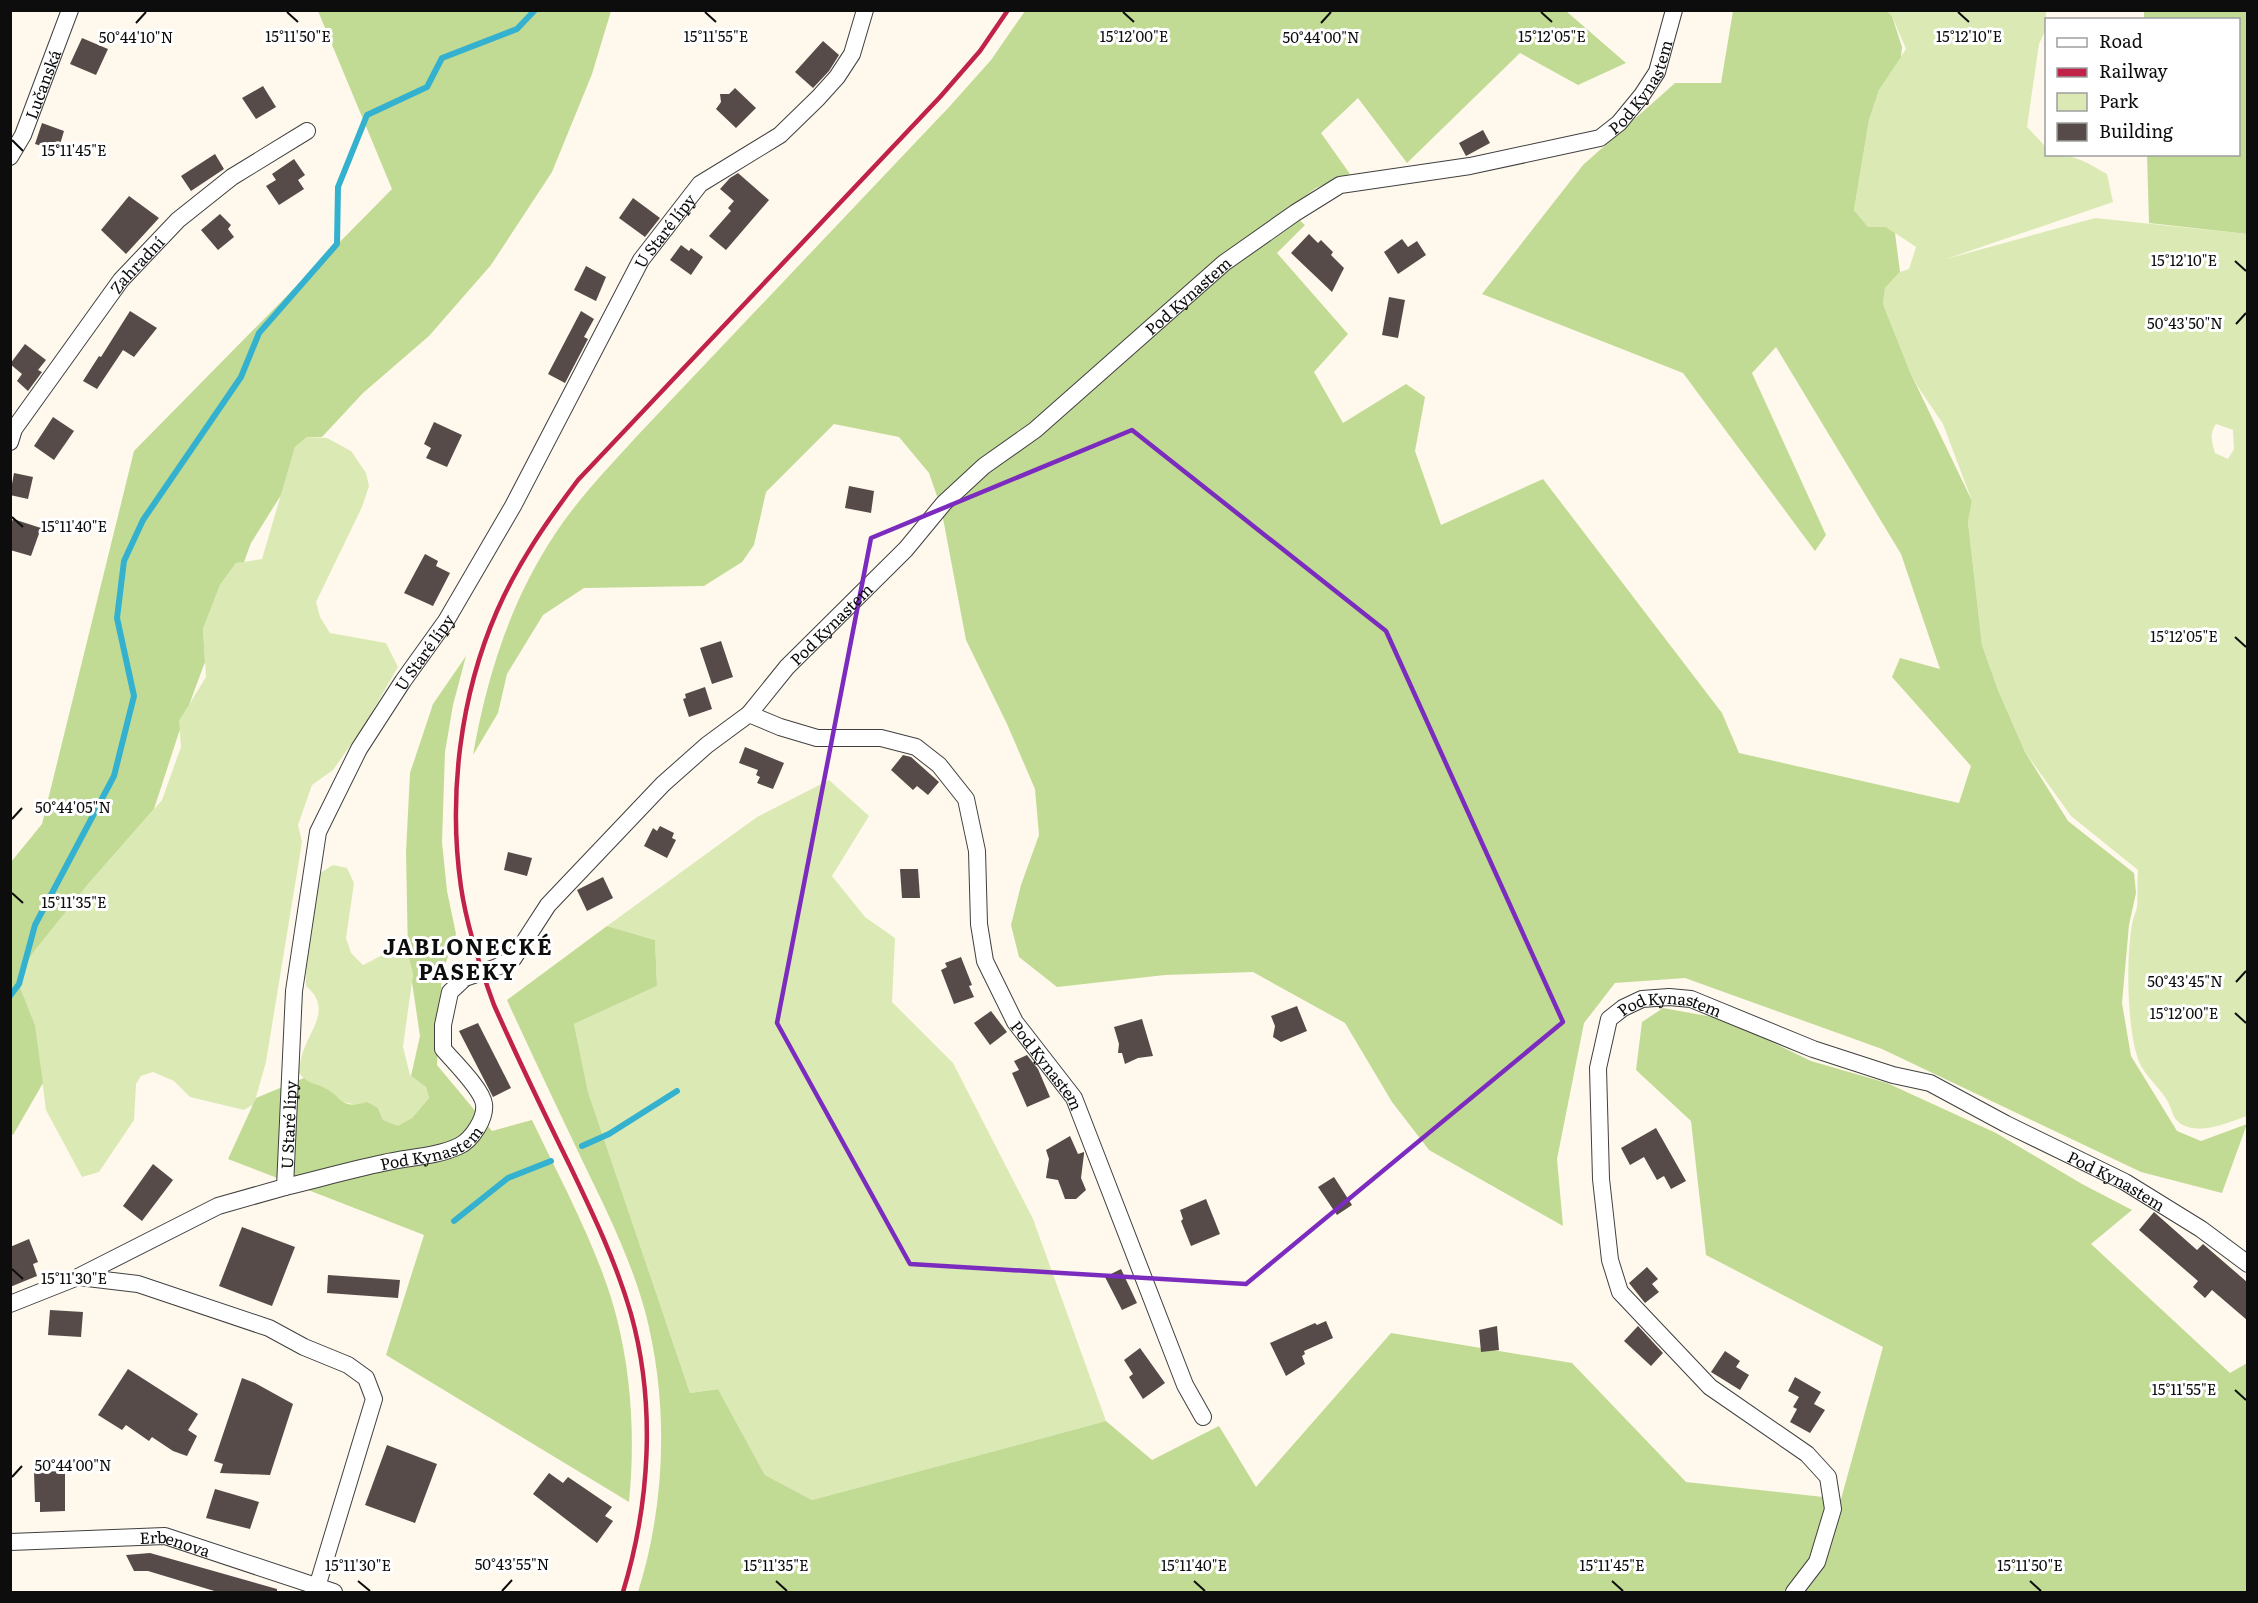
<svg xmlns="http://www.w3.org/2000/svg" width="2258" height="1603" font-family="Literata,serif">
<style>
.green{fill:#dbeab5;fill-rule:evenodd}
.forest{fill:#c2db94}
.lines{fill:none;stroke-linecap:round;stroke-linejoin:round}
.stream{stroke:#35b1d0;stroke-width:6}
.building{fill:#564b49}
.street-casing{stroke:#404040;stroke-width:18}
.street{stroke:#fff;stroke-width:16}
.rail{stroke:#c02248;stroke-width:4.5}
.street-bridge-casing{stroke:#404040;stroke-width:18;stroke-linecap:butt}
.street-bridge{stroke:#fff;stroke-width:16}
.marked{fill:none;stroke:#7b2cbf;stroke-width:4.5;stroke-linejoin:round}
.ticks{fill:none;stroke:#0d0d0d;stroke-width:2}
.labels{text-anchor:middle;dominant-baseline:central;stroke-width:6;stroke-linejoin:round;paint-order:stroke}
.street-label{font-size:16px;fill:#0d0d0d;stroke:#fff}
.district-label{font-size:22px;font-weight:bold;letter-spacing:1.5px;fill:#0d0d0d;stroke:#fff}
.ticks-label{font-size:15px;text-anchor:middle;fill:#0d0d0d;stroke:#fff;stroke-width:6;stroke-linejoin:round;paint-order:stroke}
</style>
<rect width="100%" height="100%" fill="#fff8ec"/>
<g class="green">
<path d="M1887,11H2046V29L2039,44L2027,127L2046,147V154C2076,155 2082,160 2107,174L2113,202L1946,259L2095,218L2247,234V1116C2229,1122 2205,1134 2185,1126C2173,1121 2173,1112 2168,1102C2159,1086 2142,1074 2137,1056C2127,1023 2126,958 2132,924C2133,918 2136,912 2137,907C2138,894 2137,882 2138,870L2071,816L2025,752L1998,690L1982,645L1968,522L1972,501L1943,424L1918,387L1910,372L1883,304L1885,288L1900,272L1909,269L1916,247L1886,227H1868L1854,210L1869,120L1879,90L1906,49L1892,16ZM2216,424L2233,430L2234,449L2228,459L2215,453C2212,442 2209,434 2216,424Z"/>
<path d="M307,437L327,438L351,451L366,473L369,486L362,507L316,602L320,617L330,633L386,643L398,667L364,726L333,770L312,785L298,825L302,842L266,1062L254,1104L244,1110L190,1097L174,1081L153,1072L141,1076L136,1084L134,1120L99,1172L82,1177L46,1110L35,1025L18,982L32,954L89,883L162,800L181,747L179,721L206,677L203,629L220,585L236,563L262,559L295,447Z"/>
<path d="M829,780L869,816L832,876L865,917L895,938L892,1002L953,1063L1033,1219L1106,1421L812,1500L765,1475L718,1389L690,1393L588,1092L574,1024L657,986L655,940L607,926L757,817Z"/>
<path d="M333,865L347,868L354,883L346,938L351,953L363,965C376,959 385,952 399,949L408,955L413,974L403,1047L410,1075L426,1087L429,1098L412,1118L399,1127L383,1120L378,1108L341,1102L327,1089L307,1082L298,1072C300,1065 301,1056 304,1049C313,1026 331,1007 306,986L305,953L317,875Z"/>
</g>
<g class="forest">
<path d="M318,11H611L592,74L552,172L491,265L429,336L363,393L322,437H307L295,447L281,495L251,543L244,562L236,563L220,585L203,629L205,662L189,705L179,721L180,729L154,809L89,883L32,954L18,982L35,1025L43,1083L13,1135L10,1132L11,862L42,824L134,451L392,189Z"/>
<path d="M1025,11H1566L1626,63L1578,85L1520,53L1407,163L1358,98L1321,133L1350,174L1316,188L1268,224L1034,423L938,499L929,473L899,437L834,424L766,492L754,545L742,562L704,586L584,588L543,615L507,674L498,713L473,755C487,676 510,602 555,534C578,499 608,468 637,436L950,106L991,60Z"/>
<path d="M1733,11H1887L1892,16L1902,47L1901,57L1879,90L1869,120L1854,210L1868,227H1886L1895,233L1900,272L1885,288L1883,304L1910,372L1972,501L1968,522L1982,645L1998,690L2025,752L2068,821L2134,873L2136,893L2129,925L2122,1003L2131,1056L2177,1131L2201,1141L2247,1124L2222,1193L2141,1172L1882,1049L1685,978L1615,983L1584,1023L1557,1159L1563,1226L1429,1150L1392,1102L1345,1023L1253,972L1165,975L1057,987L1019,957L1011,925L1021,885L1039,835L1035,789L1007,724L966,640L942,513L986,471L1231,266L1297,218L1305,225L1277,253L1348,334L1314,372L1343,423L1406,384L1425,397L1415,451L1441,525L1543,479L1722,713L1739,753L1959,803L1971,766L1892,677L1900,658L1940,669L1901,554L1776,347L1752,373L1826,535L1815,551L1683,373L1482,294L1583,165L1675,83H1721Z"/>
<path d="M2144,11H2247V234L2149,223L2147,155L2238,154V20L2144,19Z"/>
<path d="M466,656L453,705L445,752L442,842L447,891L456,934L442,973L437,1065L492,1131L532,1120C561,1181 601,1254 617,1319C632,1379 635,1441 629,1502L386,1355L424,1235L228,1159L256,1098L304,1078C310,1084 318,1084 325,1088C343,1097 339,1110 367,1102L378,1108L383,1120L398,1126L412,1118L429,1098L426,1087L411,1076L420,1036L412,982L413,974L408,955L406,852L410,773L433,704Z"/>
<path d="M607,926L655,940L657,986L574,1024L588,1092L690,1393L718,1389L765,1475L812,1500L1106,1421L1152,1460L1219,1426L1256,1487L1391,1333L1572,1363L1686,1482L1841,1499L1883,1347L1706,1255L1691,1121L1636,1070L1642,1022L1663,1008L1724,1019L1811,1061L1887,1083L1996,1133L2082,1184L2132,1210L2091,1244L2230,1373L2247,1363V1592H638C666,1503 669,1402 645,1311C631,1260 607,1211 584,1164C558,1109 532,1055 507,1000Z"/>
</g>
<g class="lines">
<g class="stream">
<path d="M10,996L19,984L35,925L114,776L134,696L117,618L124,561L143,520L241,377L259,333L337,244L338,187L367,115L427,87L442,58L517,29L535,10"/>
<path d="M582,1146L609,1134L677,1091"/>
<path d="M454,1221L508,1178L551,1161"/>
</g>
</g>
<g class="building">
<path d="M82,38L108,49L96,75L70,64Z"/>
<path d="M823,41L839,55L829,71L813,88L795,72Z"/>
<path d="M263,86L276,107L256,119L242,98Z"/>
<path d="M735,88L756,108L736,128L716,109L721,102L720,94H729Z"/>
<path d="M42,123L64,131L58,151L35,144Z"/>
<path d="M1483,130L1490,143L1466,156L1459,143Z"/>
<path d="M215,154L224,169L191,191L181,176Z"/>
<path d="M294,159L305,175L298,180L304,189L279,205L266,186L276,180L272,174Z"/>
<path d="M738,173L769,200L726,250L709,236L731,211L728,208L734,201L720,189L730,178Z"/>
<path d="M129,196L159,218L126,254L101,230Z"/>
<path d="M633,198L660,218L645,237L619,218Z"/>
<path d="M220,214L231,225L228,229L234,237L218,250L201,230Z"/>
<path d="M1309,234L1318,243L1321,240L1333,252L1331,255L1344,268L1332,292L1291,253Z"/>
<path d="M1402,239L1408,247L1417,241L1426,255L1398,274L1384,252Z"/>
<path d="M681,245L689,251L691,248L703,257L691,275L670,260Z"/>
<path d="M586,266L606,277L596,301L574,290Z"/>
<path d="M1389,297L1405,300L1398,338L1382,335Z"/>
<path d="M130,311L157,328L134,357L123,350L97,389L83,381L99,356L101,357Z"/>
<path d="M581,311L594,319L584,337L588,339L565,383L548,374Z"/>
<path d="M25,344L46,360L38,370L42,372L28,391L17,381L22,374L10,364Z"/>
<path d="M53,417L74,431L54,460L34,446Z"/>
<path d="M434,422L462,435L447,467L426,458L431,448L424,444Z"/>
<path d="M14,473L33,477L28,499L10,495Z"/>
<path d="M849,486L874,491L871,513L845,508Z"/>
<path d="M13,519L41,528L31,556L10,550V527Z"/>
<path d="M425,554L438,561L436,566L450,573L433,606L404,593Z"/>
<path d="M721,641L733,677L712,684L700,648Z"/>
<path d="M705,687L712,709L689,717L683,699L686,698L685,694Z"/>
<path d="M745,747L784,763L773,789L757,783L760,777L756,775L758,770L739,763Z"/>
<path d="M903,755L911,757L939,782L928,795L917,786L913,790L891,770Z"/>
<path d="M660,826L674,833L672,838L676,840L667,858L644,846L653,828L657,831Z"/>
<path d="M508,852L532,858L527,876L504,870Z"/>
<path d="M900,869H918L920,898H902Z"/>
<path d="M603,877L613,898L587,911L577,890Z"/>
<path d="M961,957L972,985L969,986L974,997L954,1004L941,970L947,967L945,963Z"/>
<path d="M1297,1006L1307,1031L1281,1042L1273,1037L1275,1026L1271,1016Z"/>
<path d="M991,1011L1007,1032L990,1045L974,1023Z"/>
<path d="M1142,1019L1153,1056L1138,1058L1125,1064L1122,1053H1118L1119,1044L1114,1027Z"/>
<path d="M478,1023L511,1088L493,1097L459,1031Z"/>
<path d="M1027,1055L1038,1069L1050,1097L1027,1107L1012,1073L1019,1070L1014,1061Z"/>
<path d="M1656,1128L1686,1181L1671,1189L1664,1176L1657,1180L1644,1157L1630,1165L1621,1148Z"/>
<path d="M1070,1136L1078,1154L1084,1152V1154L1081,1178L1086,1190L1076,1199H1065L1058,1180L1046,1178L1049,1159L1046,1150Z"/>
<path d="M153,1164L173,1180L142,1221L123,1206Z"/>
<path d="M1334,1177L1352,1205L1337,1215L1318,1187Z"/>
<path d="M1206,1199L1220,1234L1191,1246L1181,1221L1183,1219L1180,1210Z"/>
<path d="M2154,1212L2197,1250L2203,1244L2247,1282V1320L2212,1290L2205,1298L2193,1287L2198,1281L2139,1230Z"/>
<path d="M242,1227L295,1247L272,1306L219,1286Z"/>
<path d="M29,1239L38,1262L33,1264L37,1276L10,1287V1247Z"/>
<path d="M1647,1267L1658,1279L1652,1284L1659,1292L1645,1303L1629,1283Z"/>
<path d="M1121,1269L1137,1303L1122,1310L1105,1277Z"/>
<path d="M328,1275L400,1280L398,1298L327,1293Z"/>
<path d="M50,1310L83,1312L81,1337L48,1335Z"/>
<path d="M1326,1321L1333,1338L1304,1351L1305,1354L1302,1356L1305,1364L1286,1376L1270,1343L1315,1323L1317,1325Z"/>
<path d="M1497,1326L1499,1350L1481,1352L1479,1330Z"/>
<path d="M1638,1326L1663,1353L1651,1366L1624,1341Z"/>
<path d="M1140,1348L1165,1383L1143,1399L1129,1377L1133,1374L1124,1360Z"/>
<path d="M1725,1351L1740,1361L1736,1367L1749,1375L1740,1390L1711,1372Z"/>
<path d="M128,1369L198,1414L188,1430L197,1436L187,1456L173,1451L152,1437L149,1441L126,1425L122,1430L98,1415Z"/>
<path d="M1795,1377L1821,1392L1814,1404L1825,1410L1810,1433L1790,1422L1797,1409L1793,1407L1799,1397L1788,1391Z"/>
<path d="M242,1378L255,1383L293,1404L270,1475L220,1473L223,1464L214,1461Z"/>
<path d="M387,1445L437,1464L415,1523L365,1505Z"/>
<path d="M65,1471V1511L40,1512V1502H35L34,1472Z"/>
<path d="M549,1473L563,1483L568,1477L612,1507L605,1516L613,1521L597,1543L533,1494Z"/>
<path d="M215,1489L259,1502L250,1529L206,1518Z"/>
<path d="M150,1553L277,1589V1593H221L148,1571H134L126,1555Z"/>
</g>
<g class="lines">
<defs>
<g id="street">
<path id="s1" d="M10,157L23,135L70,10"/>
<path id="s2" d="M10,442L14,429L121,280L178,220L232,177L307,131"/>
<path id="s3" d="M749,714L787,667L906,549L944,503L984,466L1035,430L1224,263L1295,213L1340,185L1470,166L1600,138L1619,123L1642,95L1657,72L1674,10"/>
<path id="s4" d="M497,967L513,959L548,905L663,784L707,745L749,714L780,727L817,738H881L916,747L939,765L966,799L977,851L979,924L985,961L1015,1022L1074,1098L1185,1385L1203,1417"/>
<path id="s5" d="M285,1187C318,1179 350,1170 383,1163C408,1157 436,1157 459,1146C472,1140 486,1118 484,1104C482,1089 453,1061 443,1049V1025L450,992L465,978"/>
<path d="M79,1277L138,1284L269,1328L304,1347L348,1365L366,1378L374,1399L317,1587"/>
<path id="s6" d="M10,1304L78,1277L218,1206L285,1187L294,991L318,832L359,749L403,681L446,621L513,506L641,260L700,184L780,135L818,98L837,77L852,54L865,10"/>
<path id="s7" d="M10,1542L165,1536L334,1592"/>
<path id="s8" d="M1794,1592L1817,1562L1833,1509L1828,1477L1807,1454L1710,1387L1620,1292L1610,1260L1601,1179L1598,1068L1609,1019L1623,1008L1642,999L1669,997L1691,999L1813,1049L1893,1075L1930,1083L2006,1124L2125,1182L2201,1229L2248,1264"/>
</g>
</defs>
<use href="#street" class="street-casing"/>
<use href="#street" class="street"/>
<path class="rail" d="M623,1592C650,1503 656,1404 631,1314C616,1262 593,1214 570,1166C544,1113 518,1059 494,1005C480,967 467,928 461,887C448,796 460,696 497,611C518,563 547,521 578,480L940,97L980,51L1008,10"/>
<defs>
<path id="street-bridge" d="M465,978L497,967"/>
</defs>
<use href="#street-bridge" class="street-bridge-casing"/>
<use href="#street-bridge" class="street-bridge"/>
</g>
<path class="marked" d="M1132,430L1386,631L1563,1022L1246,1284L910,1264L777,1023L871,538Z"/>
<path class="ticks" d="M287,12L298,22M705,12L716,22M1123,12L1134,22M1541,12L1552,22M1958,12L1969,22M136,23L146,12M1321,23L1331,12M12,140L23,151M2235,261L2246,271M2236,324L2246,313M12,517L23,527M2235,637L2246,647M12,819L22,808M12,893L23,903M2236,982L2246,971M2235,1013L2246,1023M12,1269L23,1279M2235,1390L2246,1400M12,1477L22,1466M358,1581L370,1591M776,1581L787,1591M1194,1581L1205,1591M1612,1581L1623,1591M2030,1581L2041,1591M502,1591L512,1580"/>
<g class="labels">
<g class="street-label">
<text stroke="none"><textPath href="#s3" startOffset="1128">Pod Kynastem</textPath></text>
<text stroke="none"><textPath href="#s1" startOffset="80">Lučanská</textPath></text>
<text stroke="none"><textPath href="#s6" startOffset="1352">U Staré lípy</textPath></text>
<text stroke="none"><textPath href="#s2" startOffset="219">Zahradní</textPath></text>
<text stroke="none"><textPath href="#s3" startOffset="608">Pod Kynastem</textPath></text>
<text stroke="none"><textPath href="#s3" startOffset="122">Pod Kynastem</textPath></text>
<text stroke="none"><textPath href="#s6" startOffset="866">U Staré lípy</textPath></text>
<text stroke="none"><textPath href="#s8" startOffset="748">Pod Kynastem</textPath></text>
<text stroke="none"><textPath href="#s4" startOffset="891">Pod Kynastem</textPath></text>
<text stroke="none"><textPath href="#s6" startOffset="362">U Staré lípy</textPath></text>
<text stroke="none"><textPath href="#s5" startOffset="152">Pod Kynastem</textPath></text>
<text stroke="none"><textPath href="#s8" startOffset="1234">Pod Kynastem</textPath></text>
<text stroke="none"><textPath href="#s7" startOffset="166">Erbenova</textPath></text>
</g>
<g class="district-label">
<text x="468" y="945">JABLONECKÉ<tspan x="468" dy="25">PASEKY</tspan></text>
</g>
</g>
<g class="ticks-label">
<text x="298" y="42">15°11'50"E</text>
<text x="716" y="42">15°11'55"E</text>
<text x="1134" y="42">15°12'00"E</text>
<text x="1552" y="42">15°12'05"E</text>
<text x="1969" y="42">15°12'10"E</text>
<text x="136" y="43">50°44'10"N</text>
<text x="1321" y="43">50°44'00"N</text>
<text x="74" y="156">15°11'45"E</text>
<text x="2184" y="266">15°12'10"E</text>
<text x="2185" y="329">50°43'50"N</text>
<text x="74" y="532">15°11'40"E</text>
<text x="2184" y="642">15°12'05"E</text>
<text x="73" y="813">50°44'05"N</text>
<text x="74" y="908">15°11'35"E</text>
<text x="2185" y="987">50°43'45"N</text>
<text x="2184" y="1019">15°12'00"E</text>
<text x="74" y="1284">15°11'30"E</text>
<text x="2184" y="1395">15°11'55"E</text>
<text x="73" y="1471">50°44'00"N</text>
<text x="512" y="1570">50°43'55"N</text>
<text x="358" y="1571">15°11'30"E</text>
<text x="776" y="1571">15°11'35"E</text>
<text x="1194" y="1571">15°11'40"E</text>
<text x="1612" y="1571">15°11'45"E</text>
<text x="2030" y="1571">15°11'50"E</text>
</g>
<rect width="2258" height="1603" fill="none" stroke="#0d0d0d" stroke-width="24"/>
<rect x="2045" y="18" width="195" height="138" fill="#ffffff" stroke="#9e9e9e" stroke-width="1.5"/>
<rect x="2057" y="38" width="30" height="9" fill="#ffffff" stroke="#9e9e9e" stroke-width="1.5"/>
<text x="2099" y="48" font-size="18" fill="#0d0d0d">Road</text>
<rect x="2057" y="68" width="30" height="9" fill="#c02248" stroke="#9e9e9e" stroke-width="1.5"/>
<text x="2099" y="78" font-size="18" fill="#0d0d0d">Railway</text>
<rect x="2057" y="93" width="30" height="18" fill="#dbeab5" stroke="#9e9e9e" stroke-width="1.5"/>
<text x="2099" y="108" font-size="18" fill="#0d0d0d">Park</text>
<rect x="2057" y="123" width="30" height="18" fill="#564b49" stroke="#9e9e9e" stroke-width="1.5"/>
<text x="2099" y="138" font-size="18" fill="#0d0d0d">Building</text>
</svg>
